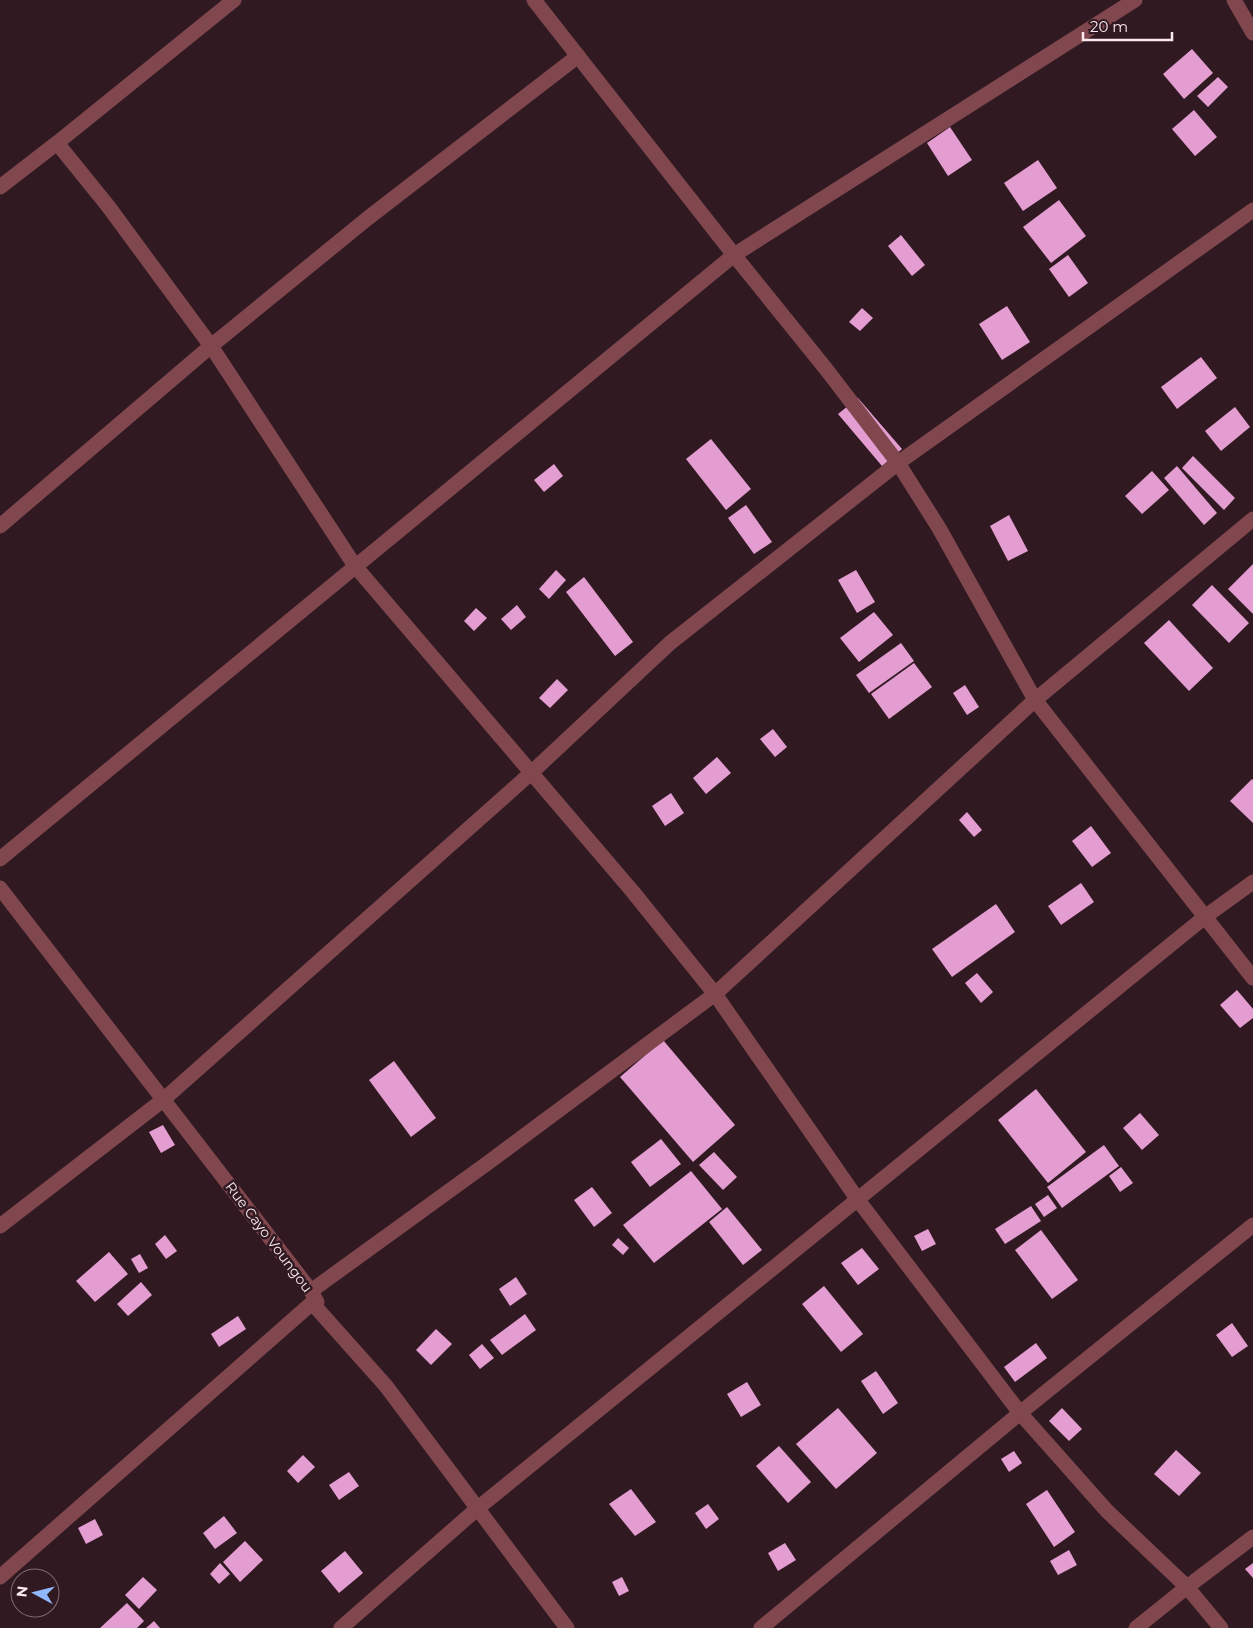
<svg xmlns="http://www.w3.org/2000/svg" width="1253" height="1628" font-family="Montserrat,sans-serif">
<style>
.building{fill:#e49dd1}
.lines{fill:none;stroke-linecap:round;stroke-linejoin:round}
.street{stroke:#80484e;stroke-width:15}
.labels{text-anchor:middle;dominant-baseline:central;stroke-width:5;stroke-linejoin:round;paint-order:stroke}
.street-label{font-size:14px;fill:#fae9ef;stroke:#311922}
</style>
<rect width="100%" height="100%" fill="#311922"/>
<g class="building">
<path d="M1192,49L1213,73L1184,99L1163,74Z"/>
<path d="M1218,77L1228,87L1208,107L1197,96Z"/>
<path d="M1194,110L1217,137L1195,156L1172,129Z"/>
<path d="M950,127L972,160L948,176L927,143Z"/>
<path d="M1038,160L1057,188L1023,211L1004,183Z"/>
<path d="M1059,200L1086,236L1051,263L1023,227Z"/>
<path d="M901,235L925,265L912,276L888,246Z"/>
<path d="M1068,255L1088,283L1069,297L1049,269Z"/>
<path d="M1007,306L1030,342L1002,360L979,324Z"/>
<path d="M862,308L873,318L860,331L849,322Z"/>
<path d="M1201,357L1217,378L1177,409L1161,387Z"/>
<path d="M858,398L902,449L882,466L838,414Z"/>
<path d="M1235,407L1250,427L1221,451L1205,431Z"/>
<path d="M711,439L751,489L726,510L686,459Z"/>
<path d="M1193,456L1235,498L1224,510L1182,468Z"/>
<path d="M554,464L563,476L544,492L534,480Z"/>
<path d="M1177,466L1217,513L1204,525L1164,478Z"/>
<path d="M1152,471L1169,490L1142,514L1125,496Z"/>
<path d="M746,505L772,542L754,554L728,518Z"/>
<path d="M1009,515L1028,551L1008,561L990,526Z"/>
<path d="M1253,564V614L1228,589Z"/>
<path d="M556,570L566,580L549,599L539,589Z"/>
<path d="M856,570L875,602L857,613L838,580Z"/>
<path d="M584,577L633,642L615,656L566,592Z"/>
<path d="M1212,585L1249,623L1229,643L1192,605Z"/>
<path d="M517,605L526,617L511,630L501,619Z"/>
<path d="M476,608L487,618L474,631L464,621Z"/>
<path d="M874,612L893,635L859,662L840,638Z"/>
<path d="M1169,620L1213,668L1189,691L1144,643Z"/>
<path d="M901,643L914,661L869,693L856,675Z"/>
<path d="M914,663L932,687L889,719L871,694Z"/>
<path d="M557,679L568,690L550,708L539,698Z"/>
<path d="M965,685L979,707L967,715L953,693Z"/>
<path d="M773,729L787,747L775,757L760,739Z"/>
<path d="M717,757L731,773L706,794L693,778Z"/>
<path d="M1252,779L1253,780V823L1230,801Z"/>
<path d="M671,793L684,813L665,826L652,806Z"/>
<path d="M967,812L982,830L974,837L959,820Z"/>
<path d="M1091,826L1111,853L1092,867L1072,841Z"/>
<path d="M1081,883L1094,902L1061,925L1048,906Z"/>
<path d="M996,904L1015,932L952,977L932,949Z"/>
<path d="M977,973L993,992L981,1003L965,983Z"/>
<path d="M1237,990L1253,1009V1018L1240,1028L1220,1005Z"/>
<path d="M663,1040L735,1125L693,1162L620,1077Z"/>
<path d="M394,1061L436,1118L411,1137L369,1080Z"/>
<path d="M1036,1089L1086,1152L1048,1183L998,1120Z"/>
<path d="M1140,1113L1159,1135L1142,1150L1123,1128Z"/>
<path d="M163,1125L175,1145L161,1153L149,1132Z"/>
<path d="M661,1139L681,1164L650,1187L631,1162Z"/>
<path d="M1104,1145L1119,1166L1062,1208L1047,1187Z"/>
<path d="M714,1152L737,1177L723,1190L699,1165Z"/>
<path d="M1121,1167L1133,1183L1120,1192L1109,1176Z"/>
<path d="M691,1171L722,1209L654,1263L623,1225Z"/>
<path d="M592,1187L612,1213L594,1227L574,1200Z"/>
<path d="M1048,1195L1057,1208L1044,1217L1035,1204Z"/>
<path d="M1031,1206L1041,1221L1005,1244L995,1229Z"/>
<path d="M727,1207L762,1250L743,1265L709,1222Z"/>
<path d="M928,1229L936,1244L922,1251L914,1236Z"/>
<path d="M1041,1230L1078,1280L1052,1299L1015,1250Z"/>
<path d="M165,1235L177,1251L166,1259L155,1244Z"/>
<path d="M618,1238L629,1248L623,1255L612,1245Z"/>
<path d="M862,1248L879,1269L858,1285L841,1263Z"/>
<path d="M109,1252L128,1274L95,1302L76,1281Z"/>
<path d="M140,1254L148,1268L139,1273L131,1259Z"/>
<path d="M516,1277L527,1294L510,1306L499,1289Z"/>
<path d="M141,1282L152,1295L128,1316L117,1304Z"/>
<path d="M824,1286L863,1334L841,1352L802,1304Z"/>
<path d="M525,1314L536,1330L502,1355L490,1340Z"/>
<path d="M238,1316L246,1329L219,1347L211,1334Z"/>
<path d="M1232,1323L1248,1346L1232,1357L1216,1335Z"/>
<path d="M436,1329L452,1344L431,1365L416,1350Z"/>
<path d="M1036,1343L1047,1358L1015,1382L1004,1367Z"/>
<path d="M482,1344L494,1358L480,1369L469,1355Z"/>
<path d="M876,1371L898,1403L883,1414L861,1381Z"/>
<path d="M747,1382L761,1405L741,1417L727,1394Z"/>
<path d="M838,1408L877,1453L836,1489L796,1444Z"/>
<path d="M1062,1408L1082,1429L1069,1441L1049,1421Z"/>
<path d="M779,1446L811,1482L788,1503L756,1466Z"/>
<path d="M1176,1450L1201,1473L1179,1496L1154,1474Z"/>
<path d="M1014,1451L1022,1463L1009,1472L1001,1459Z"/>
<path d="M303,1455L315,1467L298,1483L287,1471Z"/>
<path d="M349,1472L359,1486L339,1500L329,1485Z"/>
<path d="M631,1489L656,1522L635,1536L609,1504Z"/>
<path d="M1047,1490L1075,1532L1054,1547L1026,1504Z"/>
<path d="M708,1504L719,1519L706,1529L695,1513Z"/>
<path d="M224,1516L237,1533L215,1549L203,1533Z"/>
<path d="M95,1519L103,1535L86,1544L78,1528Z"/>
<path d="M245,1541L263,1560L240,1582L223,1562Z"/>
<path d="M785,1543L796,1560L778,1571L768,1553Z"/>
<path d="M1069,1550L1077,1565L1058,1575L1050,1561Z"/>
<path d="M345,1551L363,1573L339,1593L321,1571Z"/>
<path d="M220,1563L230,1574L219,1584L210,1574Z"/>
<path d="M1253,1563V1578L1245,1569Z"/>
<path d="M143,1577L157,1590L139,1609L125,1595Z"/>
<path d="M622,1577L629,1591L619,1596L612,1582Z"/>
<path d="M127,1603L144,1621L137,1628H100Z"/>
<path d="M154,1621L160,1628H146Z"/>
</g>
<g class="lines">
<g class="street">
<path d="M534,0L734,255L826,369L898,463L939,528L1035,700L1253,978"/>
<path d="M1234,0L1253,33"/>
<path d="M57,143L108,206L211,346L355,566L633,892L715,994L858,1200L1020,1413L1107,1511L1187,1587L1221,1628"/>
<path d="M0,187L57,143L234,0"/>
<path d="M0,526L211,346L368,218L578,56"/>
<path d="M0,859L734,255L1135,0"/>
<path d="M0,888L311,1291L317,1302L312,1303L386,1386L567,1628"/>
<path d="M0,1226L163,1100L531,773L670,643L898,463L1253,210"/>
<path d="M311,1291L489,1162L715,994L1035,700L1253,519"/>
<path d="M0,1577L312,1303"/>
<path d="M341,1628L478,1508L1206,916L1253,882"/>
<path d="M761,1628L1020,1413L1253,1225"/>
<path d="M1136,1628L1187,1587L1253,1537"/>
</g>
</g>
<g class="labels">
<g class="street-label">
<text transform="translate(269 1237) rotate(53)">Rue Cayo Voungou</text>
</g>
</g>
<g transform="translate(35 1593) rotate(277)"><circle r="24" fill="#311922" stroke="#816c74"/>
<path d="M0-4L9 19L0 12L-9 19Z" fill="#91b8fd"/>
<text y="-8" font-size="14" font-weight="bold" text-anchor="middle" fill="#fae9ef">N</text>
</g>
<path d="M1083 32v8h89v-8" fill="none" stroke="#fae9ef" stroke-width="2.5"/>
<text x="1090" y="32" font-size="15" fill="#fae9ef" stroke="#311922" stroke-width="4" paint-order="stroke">20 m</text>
</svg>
